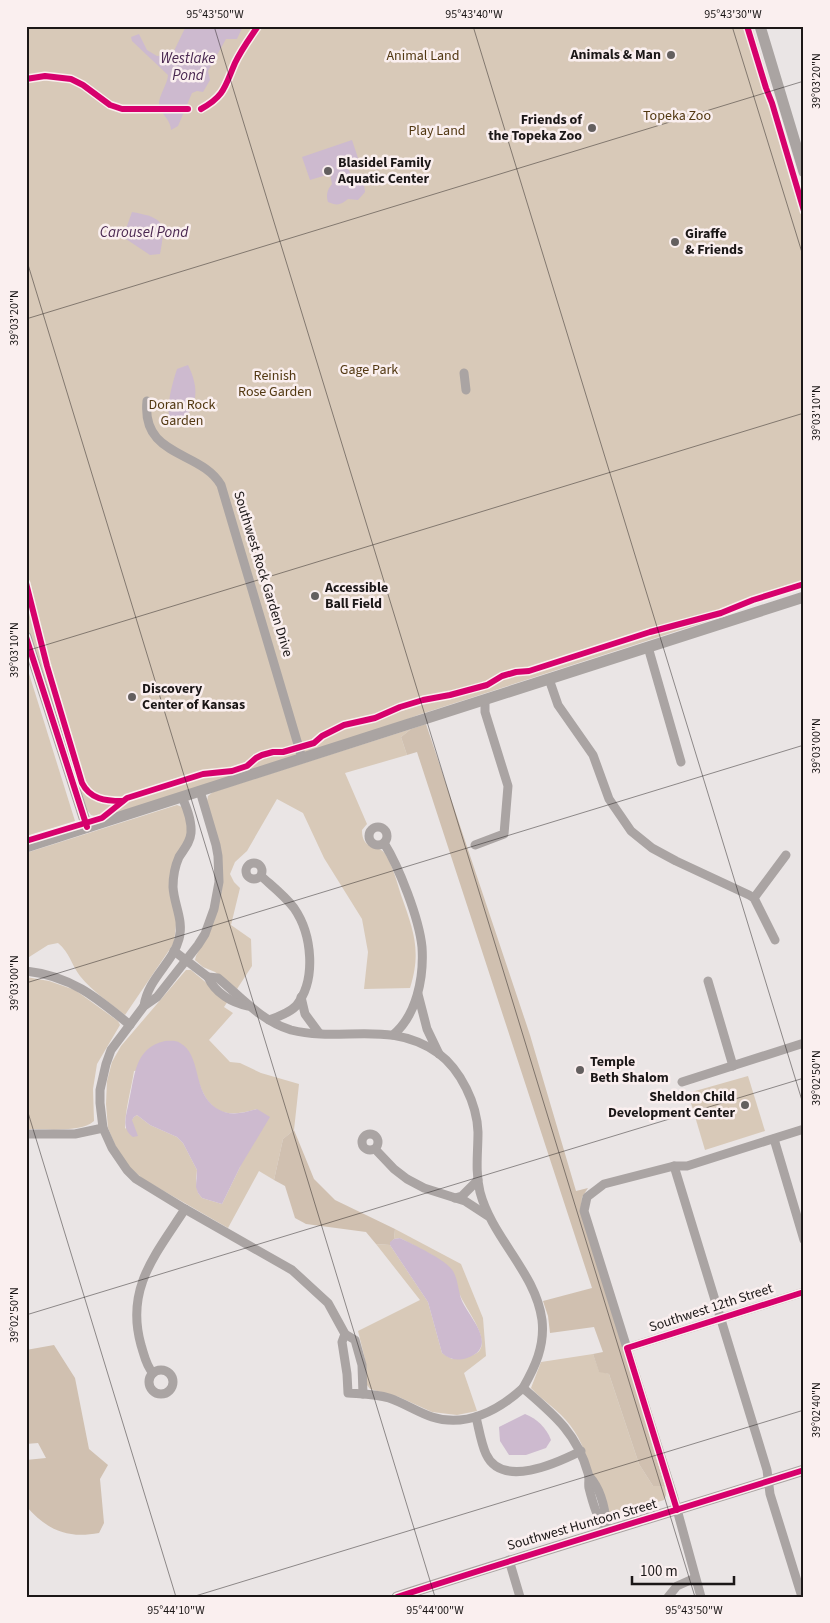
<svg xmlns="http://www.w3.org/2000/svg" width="830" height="1623" font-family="'Source Sans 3',sans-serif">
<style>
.green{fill:#d8c9b8;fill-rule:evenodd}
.forest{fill:#d0c0b0}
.water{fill:#cdbacf}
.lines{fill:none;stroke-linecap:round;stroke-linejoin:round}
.street{stroke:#aaa4a3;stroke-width:9}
.secondary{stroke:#aaa4a2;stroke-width:11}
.cycleway-casing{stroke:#faefef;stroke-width:9}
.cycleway{stroke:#d6006c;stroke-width:6}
.ticks{fill:none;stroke:#1b1717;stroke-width:1;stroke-opacity:0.45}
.poi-dot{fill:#635f5f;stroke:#faefef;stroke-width:2}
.labels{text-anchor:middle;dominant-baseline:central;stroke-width:5;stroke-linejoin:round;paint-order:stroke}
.poi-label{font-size:14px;font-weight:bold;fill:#1b1717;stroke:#faefef;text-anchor:start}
.park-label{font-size:14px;fill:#523812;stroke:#faefef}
.street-label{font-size:14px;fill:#1b1717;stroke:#faefef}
.water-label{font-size:15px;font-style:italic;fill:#4a2851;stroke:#faefef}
.neatline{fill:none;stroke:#1b1717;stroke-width:2}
.ticks-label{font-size:12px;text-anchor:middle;fill:#1b1717}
</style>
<rect width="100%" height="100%" fill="#eae5e5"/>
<g class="green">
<path d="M26,26H752L804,199V588L740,608L708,621L418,715L393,725L102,818L91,815L84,806L26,625Z"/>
<path d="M26,664L75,821L26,836Z"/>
<path d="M411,729L401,737L407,755L345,773L367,824L362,830C362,852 378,842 386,855C393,867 397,882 401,895C413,929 422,951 410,988L364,989L368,952L362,919L324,858L303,813L277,799L247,851L235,862L230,874L234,882L240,888L231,925L251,939L252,966L237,989L215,972L203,967L195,960L196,956L214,922L222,888L207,801L208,796L213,792Z"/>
<path d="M177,805L182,807L189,825L186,838L173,862L177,915L174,943L125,1015C110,1003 92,991 80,976C71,964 70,953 58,943L48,945L26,959V853Z"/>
<path d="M186,970H191L228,1001L224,1007L233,1013L209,1040L230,1062L240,1063L261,1073L299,1084L294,1130L283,1139L274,1180L259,1171L228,1228L143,1179L128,1166L116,1147L108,1128L106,1104L107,1081L112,1062L121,1046ZM194,1065C203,1102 214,1123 257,1109L240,1167L222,1204L202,1198L198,1193L196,1179L197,1170L183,1143L177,1137L150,1125L137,1115L134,1117L125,1129C125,1110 131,1090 134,1071Z"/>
<path d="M26,977L49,981L75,990L118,1021L120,1025L97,1064L93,1089L94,1121C81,1133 43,1129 26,1129Z"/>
<path d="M748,1076L765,1131L705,1150L688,1093Z"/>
<path d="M395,1229L461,1264L483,1318L486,1356L464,1373L477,1411L457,1415L432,1412L399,1397L370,1389L367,1385L365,1359L358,1331L420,1300L376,1244L390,1245L428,1302L442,1353L452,1359C459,1358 469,1357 475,1354C495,1344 465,1308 460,1295L432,1255L400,1238L394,1239Z"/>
<path d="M593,1354L599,1371L609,1374L639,1464L653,1486H665L666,1495L664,1500L614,1515L609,1514C604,1501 597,1488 592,1475C586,1456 583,1442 570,1425C559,1410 543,1401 531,1388L541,1362Z"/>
</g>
<g class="forest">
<path d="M426,724L530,1035L576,1191L588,1188L582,1197L581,1210L665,1486H653L639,1464L609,1374L599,1372L593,1354L603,1352L594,1327L550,1333L548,1316L543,1301L592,1288L417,752L407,755L401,737L411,729Z"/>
<path d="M294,1130L314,1179L335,1200L395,1229L394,1239L391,1242L390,1245L376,1244L366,1232L306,1224L295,1218L285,1186L274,1180L283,1139Z"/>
<path d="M54,1345L75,1378L89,1449L108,1465L100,1479L104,1523L99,1533C67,1539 47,1530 26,1506V1460L46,1458L38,1443L26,1444V1350Z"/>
</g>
<g class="water">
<path d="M186,26H243L237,39H226L208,71L210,80L203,92L197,91L192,93L178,126L171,130C171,120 161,114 159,105C158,97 168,83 168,75L132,41L131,37L139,34L147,50L157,56L167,55L174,51Z"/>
<path d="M352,140L360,164L348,168L352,177L364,184L365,192L358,200L348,199C341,205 337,206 328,202C326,195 327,190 332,184L330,174L310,180L302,157Z"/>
<path d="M132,212C164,218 166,222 160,254L150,255L123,237Z"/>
<path d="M188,365C199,387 200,410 176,423C174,421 171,419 170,417C165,408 174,378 177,369Z"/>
<path d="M165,1041C170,1041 176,1040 180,1043C202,1055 192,1092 216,1108C230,1117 242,1113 257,1109L270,1117L240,1167L222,1204L202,1198L198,1193L196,1187L197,1170L183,1143L177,1137L150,1125L137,1115L134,1117L132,1120L138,1136L133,1137C120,1128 127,1114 129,1101C135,1076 134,1048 165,1041Z"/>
<path d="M400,1238C412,1244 447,1260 453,1271C458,1279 458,1291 462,1301C469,1317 500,1347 467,1358C458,1361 450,1360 442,1353L428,1302L390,1245V1242L394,1239Z"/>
<path d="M525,1414C537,1419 546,1427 551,1440L546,1448L526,1455H509L500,1441L499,1427Z"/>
</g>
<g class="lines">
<g class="street">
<path d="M464,373L466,390"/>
<path d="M147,401C141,458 201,450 221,485L302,758"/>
<path d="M648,647L681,762"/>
<path d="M549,679L558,705L593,755L609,799L631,831L652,848L676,861L749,895L754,898L775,940"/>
<path d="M200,791L216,845L218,856L219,882L214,909L205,934L198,945L157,997L144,1006L111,1050L106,1064L100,1090V1103L103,1128L112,1148L127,1170L136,1179L185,1209L292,1270L328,1303L345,1334L355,1340L362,1365L363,1394"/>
<circle cx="378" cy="836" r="9"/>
<path d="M384,843C399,867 419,918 422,947C424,977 417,1015 393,1035"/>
<path d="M475,845L504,834L508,786L485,712V700"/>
<circle cx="254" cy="871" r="8"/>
<path d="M261,876C272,886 285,896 294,908C312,934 317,980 296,1006C289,1013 278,1017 269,1020"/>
<path d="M754,898L786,855"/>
<path d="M174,951L208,977L218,978C241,997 261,1021 291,1030C342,1043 389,1019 438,1053C461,1070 477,1104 478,1132C478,1153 475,1171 480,1192C492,1238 536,1273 542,1320C545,1346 535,1367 523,1388C553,1414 577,1433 588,1473C590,1478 588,1483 589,1488C593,1504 597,1518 607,1531"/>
<path d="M26,971C71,976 96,997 130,1025"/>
<path d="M208,977C215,993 232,1003 248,1006"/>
<path d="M708,981L733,1066"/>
<path d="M418,994L427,1029L439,1054"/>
<path d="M301,997L305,1014L319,1033"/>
<path d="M144,1006C148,978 173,963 179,939C184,920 174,905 173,887C173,877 175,866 179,857C184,849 190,843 191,833C192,821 187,808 182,797"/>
<path d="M682,1082L804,1043"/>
<circle cx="370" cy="1142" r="8"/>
<path d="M26,1134H75L103,1128"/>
<path d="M774,1139L804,1240"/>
<path d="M375,1149L394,1169L407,1179L424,1188L465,1201L488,1216"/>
<path d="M674,1166L767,1470L770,1494L802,1597"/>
<path d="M455,1198L462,1196L478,1180"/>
<path d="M345,1334L342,1342L347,1374L348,1393C362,1394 376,1394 389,1398C404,1403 417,1412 432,1417C466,1428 499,1410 523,1388"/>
<path d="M627,1348L804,1292"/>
<circle cx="161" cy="1382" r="12"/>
<path d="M153,1373C146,1366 144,1354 141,1345C125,1288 156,1254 185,1209"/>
<path d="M476,1417C479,1429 481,1443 486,1454C502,1489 557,1463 581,1451"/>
<path d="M589,1476C602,1490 606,1513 607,1531"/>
<path d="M509,1560L520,1597"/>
<path d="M668,1597L677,1586L695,1578"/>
<path d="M701,1597L673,1495L584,1211L587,1197L604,1184L674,1166H687L804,1129"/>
</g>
<g class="secondary">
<path d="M760,26L804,172"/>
<path d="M26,637L87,827"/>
<path d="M26,847L804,597"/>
<path d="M397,1597C532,1553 668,1513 804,1470"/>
</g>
<defs>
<g id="cycleway">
<path d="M747,26L766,88L772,103L804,211"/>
<path d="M26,79L45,76L71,79L83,85L110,105L122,109H188"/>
<path d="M201,109C225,96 225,86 235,63C241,50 250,38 258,26"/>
<path d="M26,583L47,666L82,783C90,799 105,801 122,801"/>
<path d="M26,637L87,827"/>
<path d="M26,841L102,818L127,798L203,774L232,771L247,766L256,758L262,755L273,752H283L314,743L322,736L344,725L375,718L400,707L423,700L450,695L487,685L502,676L516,672L529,671L650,632L721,613L753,600L804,584"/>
<path d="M677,1510L627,1348L804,1292"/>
<path d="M397,1597C532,1553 668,1513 804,1470"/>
</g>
</defs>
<use href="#cycleway" class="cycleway-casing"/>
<use href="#cycleway" class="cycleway"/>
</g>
<path class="ticks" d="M214,26L695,1597M473,26L804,1107M732,26L804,259M26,258L435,1597M26,319L804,81M26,651L804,413M26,983L804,745M26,1106L176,1597M26,1315L804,1078M192,1597L804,1410"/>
<g class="poi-dot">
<circle cx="671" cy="55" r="5"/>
<circle cx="592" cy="128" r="5"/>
<circle cx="328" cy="171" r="5"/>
<circle cx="675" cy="242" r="5"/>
<circle cx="315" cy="596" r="5"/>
<circle cx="132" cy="697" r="5"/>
<circle cx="580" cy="1070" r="5"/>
<circle cx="745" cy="1105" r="5"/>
</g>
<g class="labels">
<g class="poi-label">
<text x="661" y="55" text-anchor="end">Animals &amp; Man</text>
<text x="582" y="120" text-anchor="end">Friends of<tspan x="582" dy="16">the Topeka Zoo</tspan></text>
<text x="338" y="163">Blasidel Family<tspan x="338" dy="16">Aquatic Center</tspan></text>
<text x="685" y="234">Giraffe<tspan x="685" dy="16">&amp; Friends</tspan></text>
<text x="325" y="588">Accessible<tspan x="325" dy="16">Ball Field</tspan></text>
<text x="142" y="689">Discovery<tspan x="142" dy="16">Center of Kansas</tspan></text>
<text x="590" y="1062">Temple<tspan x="590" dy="16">Beth Shalom</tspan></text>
<text x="735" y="1097" text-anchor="end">Sheldon Child<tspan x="735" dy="16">Development Center</tspan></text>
</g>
<g class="park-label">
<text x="423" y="56">Animal Land</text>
<text x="677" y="116">Topeka Zoo</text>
<text x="437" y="131">Play Land</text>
<text x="369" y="370">Gage Park</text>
<text x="275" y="376">Reinish<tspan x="275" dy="16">Rose Garden</tspan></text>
<text x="182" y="405">Doran Rock<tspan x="182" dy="16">Garden</tspan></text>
</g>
<g class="street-label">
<text transform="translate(263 574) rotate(73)">Southwest Rock Garden Drive</text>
<text transform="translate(711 1308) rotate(-18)">Southwest 12th Street</text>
<text transform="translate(582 1525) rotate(-16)">Southwest Huntoon Street</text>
</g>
<g class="water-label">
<text x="188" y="58">Westlake<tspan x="188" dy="17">Pond</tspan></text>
<text x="144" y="232">Carousel Pond</text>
</g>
</g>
<rect width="830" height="1623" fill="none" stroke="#faefef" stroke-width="55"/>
<path d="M632 1576v8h102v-8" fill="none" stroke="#1b1717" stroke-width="2.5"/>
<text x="640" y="1576" font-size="15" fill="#1b1717" stroke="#faefef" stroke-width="4" paint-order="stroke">100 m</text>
<rect x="28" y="28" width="774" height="1568" class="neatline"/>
<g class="ticks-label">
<text x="215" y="18">95°43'50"W</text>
<text x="474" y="18">95°43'40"W</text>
<text x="733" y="18">95°43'30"W</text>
<text transform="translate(816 81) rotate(-90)" y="4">39°03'20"N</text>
<text transform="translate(14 318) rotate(-90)" y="4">39°03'20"N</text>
<text transform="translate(816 413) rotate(-90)" y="4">39°03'10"N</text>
<text transform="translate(14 650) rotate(-90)" y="4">39°03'10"N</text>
<text transform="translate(816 746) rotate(-90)" y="4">39°03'00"N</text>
<text transform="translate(14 983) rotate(-90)" y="4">39°03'00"N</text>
<text transform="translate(816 1078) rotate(-90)" y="4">39°02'50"N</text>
<text transform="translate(14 1315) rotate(-90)" y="4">39°02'50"N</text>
<text transform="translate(816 1410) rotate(-90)" y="4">39°02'40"N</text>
<text x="176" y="1614">95°44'10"W</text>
<text x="435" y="1614">95°44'00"W</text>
<text x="694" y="1614">95°43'50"W</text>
</g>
</svg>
